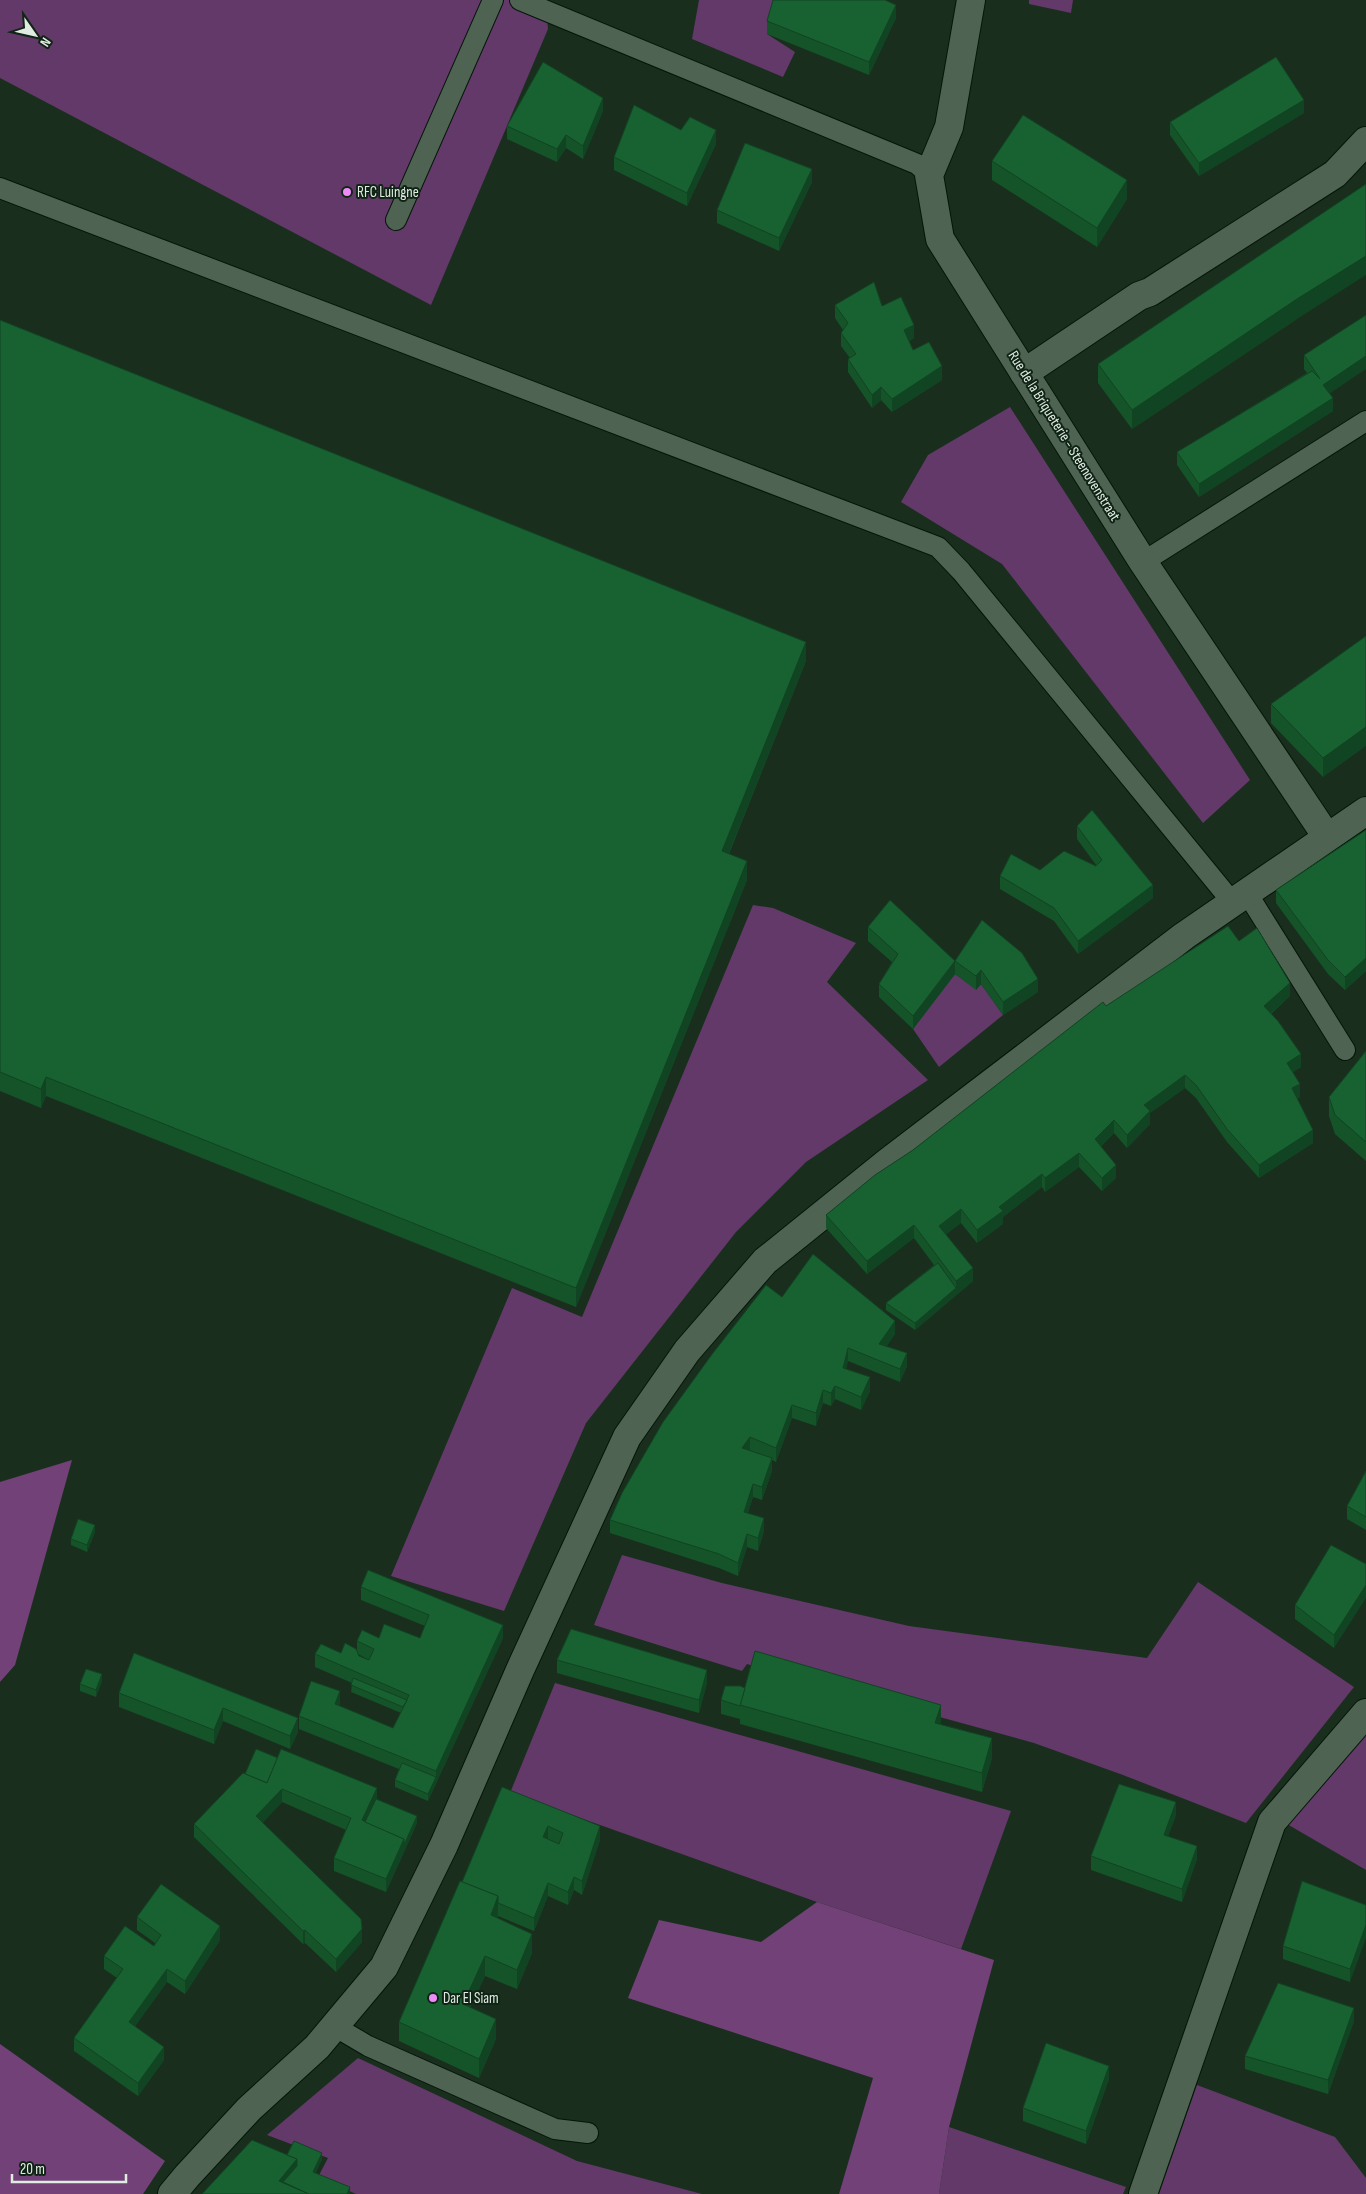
<svg xmlns="http://www.w3.org/2000/svg" width="1366" height="2194" font-family="'Sofia Sans Condensed',sans-serif">
<style>
.green{fill:#633969}
.forest{fill:#724178}
.lines{fill:none;stroke-linecap:round;stroke-linejoin:round}
.service-casing{stroke:#041608;stroke-width:22}
.minor-casing{stroke:#041608;stroke-width:30}
.tertiary-casing{stroke:#041608;stroke-width:30}
.service{stroke:#4e6352;stroke-width:20}
.minor{stroke:#4e6352;stroke-width:28}
.tertiary{stroke:#4e6352;stroke-width:28}
.wall{fill:#155329;fill-rule:evenodd}
.shaded-wall{fill:#142}
.building{fill:#186130;stroke:#142;fill-rule:evenodd}
.poi-dot{fill:#ed8cf9;stroke:#102415;stroke-width:2}
.labels{text-anchor:middle;dominant-baseline:central;stroke-width:4;stroke-linejoin:round;paint-order:stroke}
.poi-label{font-size:15px;fill:#e0ece2;stroke:#102415;text-anchor:start}
.street-label{font-size:15px;fill:#e0ece2;stroke:#102415}
</style>
<rect width="100%" height="100%" fill="#1a2e1e"/>
<g class="green">
<path d="M0,0H545L548,29L431,305L0,78Z"/>
<path d="M699,0H777L767,34L795,52L783,77L692,39Z"/>
<path d="M1029,0H1073L1071,13L1029,4Z"/>
<path d="M1010,407L1250,780L1203,823L1002,564L901,502L928,455Z"/>
<path d="M753,905L773,908L856,943L827,982L928,1080L806,1162L736,1232L586,1423L504,1611L391,1576L512,1288L582,1317Z"/>
<path d="M955,974L976,989L981,984L1003,1015L939,1067L913,1029Z"/>
<path d="M622,1555L722,1583L909,1626L1147,1658L1198,1582L1354,1687L1246,1823L1123,1775L1034,1743L747,1664L742,1671L594,1625Z"/>
<path d="M555,1683L1011,1811L961,1949L817,1902L510,1793Z"/>
<path d="M1366,1730V1870L1287,1824Z"/>
<path d="M358,2058L577,2161L702,2194H356L318,2177L328,2158L267,2135Z"/>
<path d="M1197,2085L1335,2137L1366,2178V2194H1159Z"/>
<path d="M949,2127L1126,2187L1123,2194H939Z"/>
</g>
<g class="forest">
<path d="M72,1460L15,1665L0,1682V1482Z"/>
<path d="M817,1902L994,1960L949,2127L939,2194H839L873,2078L628,1998L659,1920L761,1942Z"/>
<path d="M0,2044L165,2161L143,2194H0Z"/>
</g>
<g class="lines">
<defs>
<g id="service">
<path d="M520,0L917,164L929,175"/>
<path d="M0,188L938,547L961,571L1233,903"/>
<path d="M396,220L493,0"/>
<path d="M1143,562L1366,421"/>
<path d="M1247,893L1345,1050"/>
<path d="M334,2026L368,2046L555,2129L588,2133"/>
</g>
<g id="minor">
<path d="M971,0L949,127L929,175L940,239L1143,562L1327,837"/>
<path d="M1024,373L1139,296L1150,292L1335,174L1366,141"/>
<path d="M1143,2194L1272,1822L1366,1713"/>
</g>
<path id="tertiary" d="M172,2194L187,2176L249,2109L317,2047L384,1967L444,1845L520,1670L627,1437L687,1351L765,1261L888,1162L1184,936L1366,811"/>
</defs>
<use href="#service" class="service-casing"/>
<use href="#minor" class="minor-casing"/>
<use href="#tertiary" class="tertiary-casing"/>
<use href="#service" class="service"/>
<use href="#minor" class="minor"/>
<use href="#tertiary" class="tertiary"/>
</g>
<g class="wall">
<path d="M896,18L869,75L767,34V21Z"/>
<path d="M603,111L583,159L566,148L557,162L507,139V126Z"/>
<path d="M1304,113L1199,176L1170,135V122Z"/>
<path d="M681,130L716,144L687,206L614,170V157Z"/>
<path d="M992,161L1127,199L1097,247L992,180Z"/>
<path d="M812,182L779,251L717,223V210Z"/>
<path d="M835,305L882,306L914,338L909,341L913,350L942,380L892,412L881,400L872,408L848,372V359L850,358L841,346V333L843,330L835,318Z"/>
<path d="M1297,319L1132,429L1098,383V364Z"/>
<path d="M0,320L806,661L729,854L747,880L576,1307L46,1096L41,1108L0,1091Z"/>
<path d="M1304,355L1330,393L1333,411L1199,497L1177,465V452L1307,373L1304,369Z"/>
<path d="M1366,636L1323,777L1271,723V704Z"/>
<path d="M1077,826L1153,898L1078,954L1054,921L1000,889V876L1040,870L1096,866V865L1077,839Z"/>
<path d="M1366,830V971L1345,990L1328,974L1276,903V890Z"/>
<path d="M868,927L955,974L913,1029L879,997V984L892,962L868,941Z"/>
<path d="M1239,941L1290,996L1271,1014L1301,1067L1293,1072L1300,1097L1297,1099L1313,1143L1259,1178L1227,1142L1196,1098L1185,1088L1150,1113V1124L1127,1148L1114,1133L1101,1146L1116,1178L1102,1191L1079,1167L1045,1192L1042,1187L1021,1203L1003,1217V1224L977,1243L961,1223L946,1234L973,1281L915,1330L886,1310V1303L934,1265L914,1238L867,1274L826,1228V1215L1106,1006Z"/>
<path d="M955,961L1038,992L1003,1015L981,984L976,990L955,974Z"/>
<path d="M1366,1051V1161L1335,1134L1329,1116V1097Z"/>
<path d="M782,1297L895,1334L886,1347L907,1366L900,1382L848,1361L846,1369L870,1391L861,1410L835,1399L831,1406L823,1403L816,1426L792,1418L776,1462L772,1460V1471L762,1500L753,1497L748,1513L764,1531L758,1551L747,1547L738,1576L719,1568L610,1533V1520Z"/>
<path d="M1366,1471V1530L1347,1519V1506Z"/>
<path d="M95,1532L87,1552L71,1545V1539Z"/>
<path d="M1366,1564L1334,1648L1295,1619V1605Z"/>
<path d="M361,1587L503,1638L428,1801L395,1787V1780L399,1769L299,1729V1716L340,1705V1706L393,1728L401,1713L351,1692L352,1683L315,1667V1654L341,1653L357,1651V1641L379,1638H420L425,1626L361,1600ZM358,1654L369,1660L359,1656Z"/>
<path d="M134,1653L298,1732L290,1749L223,1721L214,1744L119,1707V1693Z"/>
<path d="M557,1660L707,1683L699,1713L557,1673Z"/>
<path d="M102,1681L96,1697L80,1691V1684Z"/>
<path d="M745,1688L940,1724L992,1758L982,1792L740,1724V1719L721,1714V1700Z"/>
<path d="M245,1774L377,1799L417,1823L386,1892L334,1871V1858L346,1830L282,1802L262,1823L362,1942L336,1972L305,1943L303,1944L194,1837V1824Z"/>
<path d="M502,1787L600,1840L582,1895L574,1890L568,1905L548,1896L534,1931L498,1916L497,1918L532,1953L517,1989L485,1976L470,2008L496,2039L479,2078L399,2041V2022L462,1882Z"/>
<path d="M1176,1815L1168,1836L1197,1859L1182,1902L1091,1870V1856Z"/>
<path d="M1366,1905L1350,1982L1283,1959V1946Z"/>
<path d="M137,1917L220,1940L185,1994L167,1982L135,2026L164,2060L138,2096L74,2051V2038L117,1978L104,1969V1956L154,1946L155,1943L137,1930Z"/>
<path d="M1354,2021L1328,2094L1245,2069V2056Z"/>
<path d="M1109,2079L1086,2144L1023,2121V2108Z"/>
</g>
<g class="shaded-wall">
<path d="M896,5V18L869,75V62Z"/>
<path d="M603,98V111L583,159V146Z"/>
<path d="M1304,100V113L1199,176V163Z"/>
<path d="M716,130V144L687,206V193Z"/>
<path d="M566,135V148L557,162V149Z"/>
<path d="M812,169V182L779,251V238Z"/>
<path d="M1127,180V199L1097,247V228Z"/>
<path d="M1366,256V275L1297,319L1132,429V410L1297,299Z"/>
<path d="M914,325V338L904,343V330Z"/>
<path d="M1366,356V369L1323,398V385Z"/>
<path d="M942,366V380L892,412V399Z"/>
<path d="M881,387V400L872,408V395Z"/>
<path d="M1333,398V411L1199,497V484Z"/>
<path d="M806,642V661L722,870V851Z"/>
<path d="M1366,727V746L1323,777V758Z"/>
<path d="M747,861V880L576,1307V1288Z"/>
<path d="M1153,885V898L1078,954V941Z"/>
<path d="M1366,958V971L1345,990V977Z"/>
<path d="M955,961V974L913,1029V1016Z"/>
<path d="M981,970V984L976,990V976Z"/>
<path d="M1038,979V992L1003,1015V1002Z"/>
<path d="M1290,983V996L1264,1019V1006Z"/>
<path d="M1301,1054V1067L1287,1076V1063Z"/>
<path d="M1185,1075V1088L1150,1113V1124L1127,1148V1135L1144,1105Z"/>
<path d="M46,1077V1096L41,1108V1089Z"/>
<path d="M1300,1084V1097L1292,1101V1088Z"/>
<path d="M1114,1120V1133L1095,1152V1139Z"/>
<path d="M1313,1130V1143L1259,1178V1165Z"/>
<path d="M1079,1153V1167L1045,1192V1178Z"/>
<path d="M1116,1165V1178L1102,1191V1178Z"/>
<path d="M1042,1174V1187L1003,1217V1224L977,1243V1230L999,1207Z"/>
<path d="M961,1209V1223L939,1240V1226Z"/>
<path d="M914,1225V1238L867,1274V1261Z"/>
<path d="M973,1268V1281L915,1330V1323L956,1288V1281Z"/>
<path d="M895,1321V1334L879,1358V1344Z"/>
<path d="M848,1348V1361L843,1381V1368Z"/>
<path d="M907,1353V1366L900,1382V1369Z"/>
<path d="M870,1377V1391L861,1410V1397Z"/>
<path d="M835,1386V1399L831,1406V1393Z"/>
<path d="M823,1390V1403L816,1426V1413Z"/>
<path d="M792,1405V1418L776,1462V1448Z"/>
<path d="M750,1437V1450L742,1461V1448Z"/>
<path d="M772,1458V1471L762,1500V1487Z"/>
<path d="M753,1484V1497L744,1525V1512Z"/>
<path d="M764,1518V1531L758,1551V1538Z"/>
<path d="M95,1525V1532L87,1552V1545Z"/>
<path d="M747,1534V1547L738,1576V1563Z"/>
<path d="M1366,1585V1598L1334,1648V1635Z"/>
<path d="M503,1625V1638L428,1801V1794L436,1777V1771Z"/>
<path d="M707,1670V1683L699,1713V1700Z"/>
<path d="M102,1674V1681L96,1697V1690Z"/>
<path d="M340,1691V1705L335,1717V1704Z"/>
<path d="M941,1705V1724L935,1723Z"/>
<path d="M223,1708V1721L214,1744V1730Z"/>
<path d="M298,1718V1732L290,1749V1736Z"/>
<path d="M992,1738V1758L982,1792V1773Z"/>
<path d="M377,1788V1802L365,1828L362,1820Z"/>
<path d="M282,1789V1802L256,1830V1816Z"/>
<path d="M1176,1802V1815L1164,1848V1835Z"/>
<path d="M417,1816V1823L386,1892V1879L404,1839Z"/>
<path d="M548,1826V1839L543,1837Z"/>
<path d="M600,1826V1840L582,1895V1881Z"/>
<path d="M1197,1846V1859L1182,1902V1889Z"/>
<path d="M574,1877V1890L568,1905V1892Z"/>
<path d="M548,1883V1896L534,1931V1918Z"/>
<path d="M498,1896V1915L491,1935V1915Z"/>
<path d="M1366,1925V1938L1350,1982V1969Z"/>
<path d="M220,1926V1940L185,1994V1981Z"/>
<path d="M362,1929V1942L336,1972V1959Z"/>
<path d="M305,1930V1943L303,1944V1931Z"/>
<path d="M532,1934V1953L517,1989V1970Z"/>
<path d="M485,1956V1976L463,2023V2004Z"/>
<path d="M167,1969V1982L129,2035V2022Z"/>
<path d="M1354,2008V2021L1328,2094V2080Z"/>
<path d="M496,2019V2039L479,2078V2059Z"/>
<path d="M164,2047V2060L138,2096V2083Z"/>
<path d="M1109,2066V2079L1086,2144V2131Z"/>
<path d="M322,2153V2160L313,2179V2172Z"/>
<path d="M297,2159V2172L283,2189L279,2181Z"/>
<path d="M350,2187V2194H347Z"/>
</g>
<g class="building">
<path d="M773,0H885L896,5L869,62L767,21Z"/>
<path d="M1276,57L1304,100L1199,163L1170,122Z"/>
<path d="M543,62L603,98L583,146L566,135L557,149L507,126Z"/>
<path d="M634,105L681,130L690,117L716,130L687,193L614,157Z"/>
<path d="M1023,115L1127,180L1097,228L992,161Z"/>
<path d="M745,143L812,169L779,238L717,210Z"/>
<path d="M1366,184V256L1297,299L1132,410L1098,364Z"/>
<path d="M874,282L882,306L901,297L914,325L904,330L913,350L929,342L942,366L892,399L881,387L872,395L848,359L856,354L841,333L848,323L835,305Z"/>
<path d="M1366,315V356L1323,385L1333,398L1199,484L1177,452L1312,371L1320,379L1304,355Z"/>
<path d="M0,320L806,642L722,851L747,861L576,1288L46,1077L41,1089L0,1072Z"/>
<path d="M1366,636V727L1323,758L1271,704Z"/>
<path d="M1092,810L1153,885L1078,941L1054,908L1000,876L1011,854L1040,870L1064,851L1096,866L1102,860L1077,826Z"/>
<path d="M1366,830V958L1345,977L1328,960L1276,890Z"/>
<path d="M890,900L955,961L913,1016L879,984L898,954L868,927Z"/>
<path d="M982,920L1022,953L1038,979L1003,1002L981,970L976,976L955,961Z"/>
<path d="M1228,926L1239,941L1257,928L1290,983L1264,1006L1278,1021L1301,1054L1287,1063L1300,1084L1292,1088L1313,1130L1259,1165L1227,1129L1196,1085L1185,1075L1144,1105L1150,1111L1127,1135L1114,1120L1095,1139L1116,1165L1102,1178L1079,1153L1045,1178L1042,1174L1021,1190L999,1207L1003,1211L977,1230L961,1209L939,1226L973,1268L956,1281L914,1225L867,1261L826,1215L875,1175L913,1150L1103,1002L1106,1006Z"/>
<path d="M1366,1051V1142L1335,1115L1329,1097Z"/>
<path d="M813,1254L895,1321L879,1344L907,1353L900,1369L848,1348L843,1368L870,1377L861,1397L835,1386L831,1393L823,1390L816,1413L792,1405L776,1448L750,1437L742,1448L772,1458L762,1487L753,1484L744,1512L764,1518L758,1538L747,1534L738,1563L719,1554L610,1520L622,1493L663,1422L713,1353L766,1285L782,1297Z"/>
<path d="M938,1263L956,1288L915,1323L886,1303Z"/>
<path d="M1366,1471V1517L1347,1506Z"/>
<path d="M78,1519L95,1525L87,1545L71,1539Z"/>
<path d="M1331,1545L1366,1564V1585L1334,1635L1295,1605Z"/>
<path d="M368,1570L503,1625L436,1771L299,1716L311,1681L340,1691L335,1704L393,1728L406,1702L409,1695L315,1654L321,1644L341,1653L345,1643L356,1649L359,1656L369,1660L374,1649L357,1641L362,1630L379,1638L384,1624L420,1638L429,1615L361,1587Z"/>
<path d="M571,1629L707,1670L699,1700L557,1660Z"/>
<path d="M755,1651L941,1705L935,1723L992,1738L982,1773L740,1705Z"/>
<path d="M134,1653L298,1718L290,1736L223,1708L214,1730L119,1693Z"/>
<path d="M86,1669L102,1674L96,1690L80,1684Z"/>
<path d="M353,1678L407,1700L403,1707L351,1685Z"/>
<path d="M725,1686H740L745,1688L740,1706L721,1700Z"/>
<path d="M256,1749L278,1758L267,1783L245,1774Z"/>
<path d="M281,1749L377,1788L362,1820L404,1839L386,1879L334,1858L351,1818L282,1789L256,1816L361,1919L362,1929L336,1959L305,1930L303,1931L194,1824L243,1773L267,1783Z"/>
<path d="M402,1763L436,1777L428,1794L395,1780Z"/>
<path d="M1119,1784L1176,1802L1164,1835L1197,1846L1182,1889L1091,1856Z"/>
<path d="M502,1787L600,1826L582,1881L574,1877L568,1892L548,1883L534,1918L498,1903V1896L462,1882ZM548,1826L563,1833L559,1844L543,1837Z"/>
<path d="M376,1799L417,1816L404,1845V1839L365,1822Z"/>
<path d="M460,1881L498,1896L491,1915L532,1934L517,1970L485,1956L463,2004L496,2019L479,2059L399,2022Z"/>
<path d="M1302,1881L1366,1905V1925L1350,1969L1283,1946Z"/>
<path d="M161,1884L220,1926L185,1981L167,1969L129,2022L164,2047L138,2083L74,2038L123,1969L104,1956L125,1926L154,1946L161,1935L137,1917Z"/>
<path d="M1278,1983L1354,2008L1328,2080L1245,2056Z"/>
<path d="M1046,2043L1109,2066L1086,2131L1023,2108Z"/>
<path d="M252,2140L297,2159L279,2181L309,2194H202Z"/>
<path d="M294,2141L322,2153L313,2172L350,2187L347,2194H309L283,2182L297,2166V2159L287,2155Z"/>
</g>
<g class="poi-dot">
<circle cx="347" cy="192" r="5"/>
<circle cx="433" cy="1998" r="5"/>
</g>
<g class="labels">
<g class="poi-label">
<text x="357" y="192">RFC Luingne</text>
<text x="443" y="1998">Dar El Siam</text>
</g>
<g class="street-label">
<text transform="translate(1064 436) rotate(58)">Rue de la Briqueterie - Steenovenstraat</text>
</g>
</g>
<g transform="translate(35 35) rotate(124)" stroke="#102415" stroke-width="4" paint-order="stroke">
<path d="M0-4L9 19L0 12L-9 19Z" fill="#e0ece2"/>
<text y="-8" font-size="14" font-weight="bold" text-anchor="middle" fill="#e0ece2">N</text>
</g>
<path d="M12 2174v8h114v-8" fill="none" stroke="#e0ece2" stroke-width="2.5"/>
<text x="20" y="2174" font-size="15" fill="#e0ece2" stroke="#102415" stroke-width="4" paint-order="stroke">20 m</text>
</svg>
